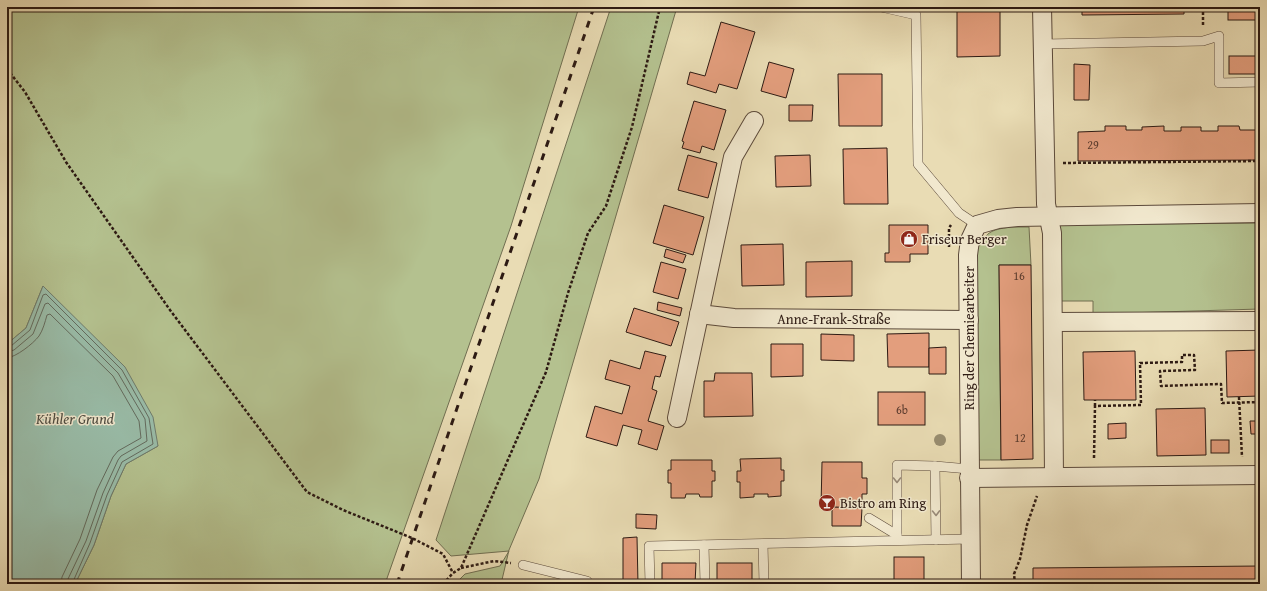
<svg xmlns="http://www.w3.org/2000/svg" width="1267" height="591" font-family="'Gentium Book Plus',serif">
<style>
.green{fill:#b4c18f;stroke:#706e51}
.water{fill:#99bca8;stroke:#6e7b6c}
.lines{fill:none;stroke-linecap:round;stroke-linejoin:round}
.shore{stroke:#636b5e;stroke-width:1}
.building{fill:#e39e7d;stroke:#2d1a13}
.service-casing{stroke:#5c4a3b;stroke-width:10}
.minor-casing{stroke:#5c4a3b;stroke-width:20}
.path{stroke:#2d1a13;stroke-width:2.5;stroke-dasharray:3 2;stroke-linecap:butt}
.service{stroke:#f1e8ce;stroke-width:9}
.minor{stroke:#f1e8ce;stroke-width:18}
.rail{stroke:#2d1a13;stroke-width:3;stroke-dasharray:7 7;stroke-linecap:butt}
.tree{fill:#988d70}
.oneway{stroke:#998b7a}
.labels{text-anchor:middle;dominant-baseline:central;stroke-width:3;stroke-linejoin:round;paint-order:stroke}
.number-label{font-size:12px;fill:#5a3b2e}
.poi-label{font-size:14px;fill:#2d1a13;stroke:#f1e8ce;text-anchor:start}
.street-label{font-size:14px;fill:#2d1a13;stroke:#f1e8ce}
.water-label{font-size:15px;font-style:italic;fill:#4d4b40;stroke:#f1e8ce}
</style>
<rect width="100%" height="100%" fill="#e9dcb4"/>
<filter id="stains"><feTurbulence type="fractalNoise" baseFrequency=".005" numOctaves="4"/><feColorMatrix values="0 0 0 0 .2 0 0 0 0 .09 0 0 0 0 .02 0 0 0 .5 -.17"/></filter>
<radialGradient id="worn" r=".72"><stop offset=".6" stop-color="#630" stop-opacity="0"/><stop offset="1" stop-color="#630" stop-opacity=".3"/></radialGradient>
<g class="green">
<path d="M7,7H579L511,226L385,584H75L94,545L111,496L126,464L158,446L43,286L26,328L7,344Z"/>
<path d="M611,7H677L539,479L509,550L501,584H455L465,574L500,566L509,551L451,556L436,540Z"/>
<path d="M1260,223V309L1093,314V301H1061L1058,225Z"/>
<path d="M1011,227H1029L1031,265H999L1001,460H977L976,251C987,232 989,230 1011,227Z"/>
</g>
<path class="water" d="M43,286L125,367L153,417L158,446L126,464L111,496L94,545L75,584H7V344L26,328Z"/>
<g class="lines">
<g class="shore">
<path d="M7,347L11,346L30,330L43,295L46,294L122,370L149,418L153,444L122,462L107,495L90,543L72,584"/>
<path d="M7,352L14,350L33,334L45,304L48,303L118,373L145,419L147,441L121,456L118,460L103,493L86,541L68,579L67,584"/>
<path d="M7,358C16,357 33,344 39,336C43,330 45,322 47,315L50,314L113,376L139,421L141,438L118,451L113,457L97,490L80,539L62,577L61,584"/>
</g>
</g>
<g class="building">
<path d="M957,7H1000V56L957,57Z"/>
<path d="M1082,7H1184V14L1082,15Z"/>
<rect x="1228" y="7" width="32" height="13"/>
<path d="M721,22L755,32L737,89L719,84L716,93L687,84L690,72L705,76Z"/>
<rect x="1229" y="56" width="31" height="18"/>
<path d="M769,62L794,69L786,98L761,91Z"/>
<path d="M1074,64L1090,65L1089,100H1074Z"/>
<path d="M838,74H882V126H839Z"/>
<path d="M694,101L726,110L714,150L702,146L700,153L682,148L684,142L682,141Z"/>
<path d="M789,105H813L812,121H789Z"/>
<path d="M1105,126H1126V130H1142V127L1164,126V131H1181V127H1201V131H1218V126H1239L1240,130H1260V160L1078,161V132L1105,131Z"/>
<path d="M887,148L888,204H844L843,149Z"/>
<path d="M688,155L717,163L708,198L678,190Z"/>
<path d="M810,155L811,186L776,187L775,156Z"/>
<path d="M664,205L704,217L693,255L653,243Z"/>
<path d="M889,225H928V254H910V262H885V253H889Z"/>
<path d="M783,244L784,285L742,286L741,245Z"/>
<path d="M666,249L686,255L683,263L664,257Z"/>
<path d="M852,261V296L806,297V262Z"/>
<path d="M661,262L686,269L678,299L653,292Z"/>
<path d="M999,265H1031L1033,459L1001,460Z"/>
<path d="M658,302L682,308L680,316L657,310Z"/>
<path d="M634,308L679,322L671,346L626,332Z"/>
<path d="M929,333V367H888L887,334Z"/>
<path d="M821,334L854,335V361L821,360Z"/>
<path d="M771,344H803V376L771,377Z"/>
<path d="M946,347V374H929V348Z"/>
<path d="M1260,350V396L1227,397L1226,351Z"/>
<path d="M645,351L666,356L660,377L655,376L652,389L657,391L648,421L664,426L657,450L638,444L642,430L623,425L617,446L586,437L595,406L622,414L630,386L605,379L610,360L640,369Z"/>
<path d="M1135,351L1136,400H1084L1083,352Z"/>
<path d="M715,373H752L753,416L704,417V381H714Z"/>
<rect x="878" y="392" width="47" height="33"/>
<path d="M1205,408L1206,455L1157,456L1156,409Z"/>
<path d="M1250,421H1260V434H1251Z"/>
<path d="M1126,423V438L1108,439V424Z"/>
<rect x="1211" y="440" width="18" height="13"/>
<path d="M781,458V470H784V481H781V496L768,497V494H754V497L740,498V482H737V471H741L740,459Z"/>
<path d="M671,460H712V471H715V481H712V497H700L699,494H686L685,498H671V483H668V470H671Z"/>
<path d="M822,462H862V478H867V494H862V508L821,507Z"/>
<path d="M832,507L862,508L861,526H832Z"/>
<path d="M636,514L657,515L656,529L636,528Z"/>
<path d="M637,537L638,584H623V538Z"/>
<rect x="894" y="557" width="30" height="27"/>
<path d="M662,563H696L695,584H662Z"/>
<rect x="717" y="563" width="35" height="21"/>
<path d="M1260,566V584H1033V568Z"/>
</g>
<g class="lines">
<defs>
<g id="service">
<path d="M881,7L916,15L918,164L959,213L977,225"/>
<path d="M1043,44L1203,41L1219,36V83L1260,82"/>
<path d="M869,518L897,535"/>
<path d="M897,540V465L935,466"/>
<path d="M936,540L935,466L969,469"/>
<path d="M763,544L764,584"/>
<path d="M704,545L705,584"/>
<path d="M523,565L587,581V584"/>
<path d="M650,584L649,546L970,539"/>
</g>
<g id="minor">
<path d="M1042,7L1046,204L1052,233L1054,476"/>
<path d="M699,314L734,318L969,320"/>
<path d="M1053,322L1260,321"/>
<path d="M677,418L733,157L754,121"/>
<path d="M969,478L1260,475"/>
<path d="M971,584L968,255L970,240L977,225L998,219L1017,217L1260,213"/>
</g>
</defs>
<use href="#service" class="service-casing"/>
<use href="#minor" class="minor-casing"/>
<g class="path">
<path d="M1203,7V26"/>
<path d="M7,69L25,92L66,162L170,310L307,492L343,510L412,538L443,554L453,573"/>
<path d="M1063,163L1260,161"/>
<path d="M949,247V228L951,225"/>
<path d="M1239,397L1242,457"/>
<path d="M1095,406V400"/>
<path d="M1094,458L1095,406L1141,405L1140,363L1182,362V355H1194L1195,370L1160,371L1161,386L1221,384L1222,403L1260,402"/>
<path d="M461,568L494,561L511,563"/>
<path d="M443,584L453,573L461,568L546,372L568,293L588,233L606,206L632,127L660,7"/>
<path d="M1015,584L1014,574L1020,559L1027,525L1037,496"/>
</g>
<use href="#service" class="service"/>
<use href="#minor" class="minor"/>
<path class="rail" d="M397,584L594,7"/>
</g>
<circle class="tree" cx="940" cy="440" r="6"/>
<defs><path id="oneway-chevron" d="M-2-3.5L2.5 0L-2 3.5" fill="none" stroke-width="1.6" stroke-linecap="round" stroke-linejoin="round"/></defs>
<g class="oneway">
<use href="#oneway-chevron" transform="translate(897 480) rotate(90)"/>
<use href="#oneway-chevron" transform="translate(936 513) rotate(89)"/>
</g>
<defs>
<symbol id="shop-disc" viewBox="-11 -11 22 22"><circle r="9.5" fill="#8f2418" stroke="#f1e8ce"/><path d="M-5-2.5h2.3a2.7 3.5 0 0 1 5.4 0H5L5.5 6h-11ZM-1.5-2.5h3a1.5 2.3 0 0 0-3 0Z" fill="#fff"/></symbol>
<symbol id="bar-disc" viewBox="-11 -11 22 22"><circle r="9.5" fill="#8f2418" stroke="#f1e8ce"/><path d="M-6-5H6L.8 .8V4.5H3.5V6h-7V4.5H-.8V.8Z" fill="#fff"/></symbol>
</defs>
<g fill-rule="evenodd">
<use href="#shop-disc" x="899" y="229" width="20" height="20"/>
<use href="#bar-disc" x="817" y="493" width="20" height="20"/>
</g>
<g class="labels">
<g class="number-label">
<text x="1093" y="144">29</text>
<text x="1019" y="275">16</text>
<text x="902" y="409">6b</text>
<text x="1020" y="437">12</text>
</g>
<g class="poi-label">
<text x="922" y="239">Friseur Berger</text>
<text x="840" y="503">Bistro am Ring</text>
</g>
<g class="street-label">
<text x="834" y="319">Anne-Frank-Straße</text>
<text transform="translate(969 338) rotate(-90)">Ring der Chemiearbeiter</text>
</g>
<g class="water-label">
<text x="75" y="418">Kühler Grund</text>
</g>
</g>
<rect width="1267" height="591" fill="none" stroke="#e9dcb4" stroke-width="24"/>
<rect x="8" y="8" width="1251" height="575" fill="none" stroke="#2d1a13" stroke-width="2"/>
<rect x="12" y="12" width="1243" height="567" fill="none" stroke="#2d1a13"/>
<rect width="100%" height="100%" filter="url(#stains)"/>
<rect width="100%" height="100%" fill="url(#worn)"/>
</svg>
